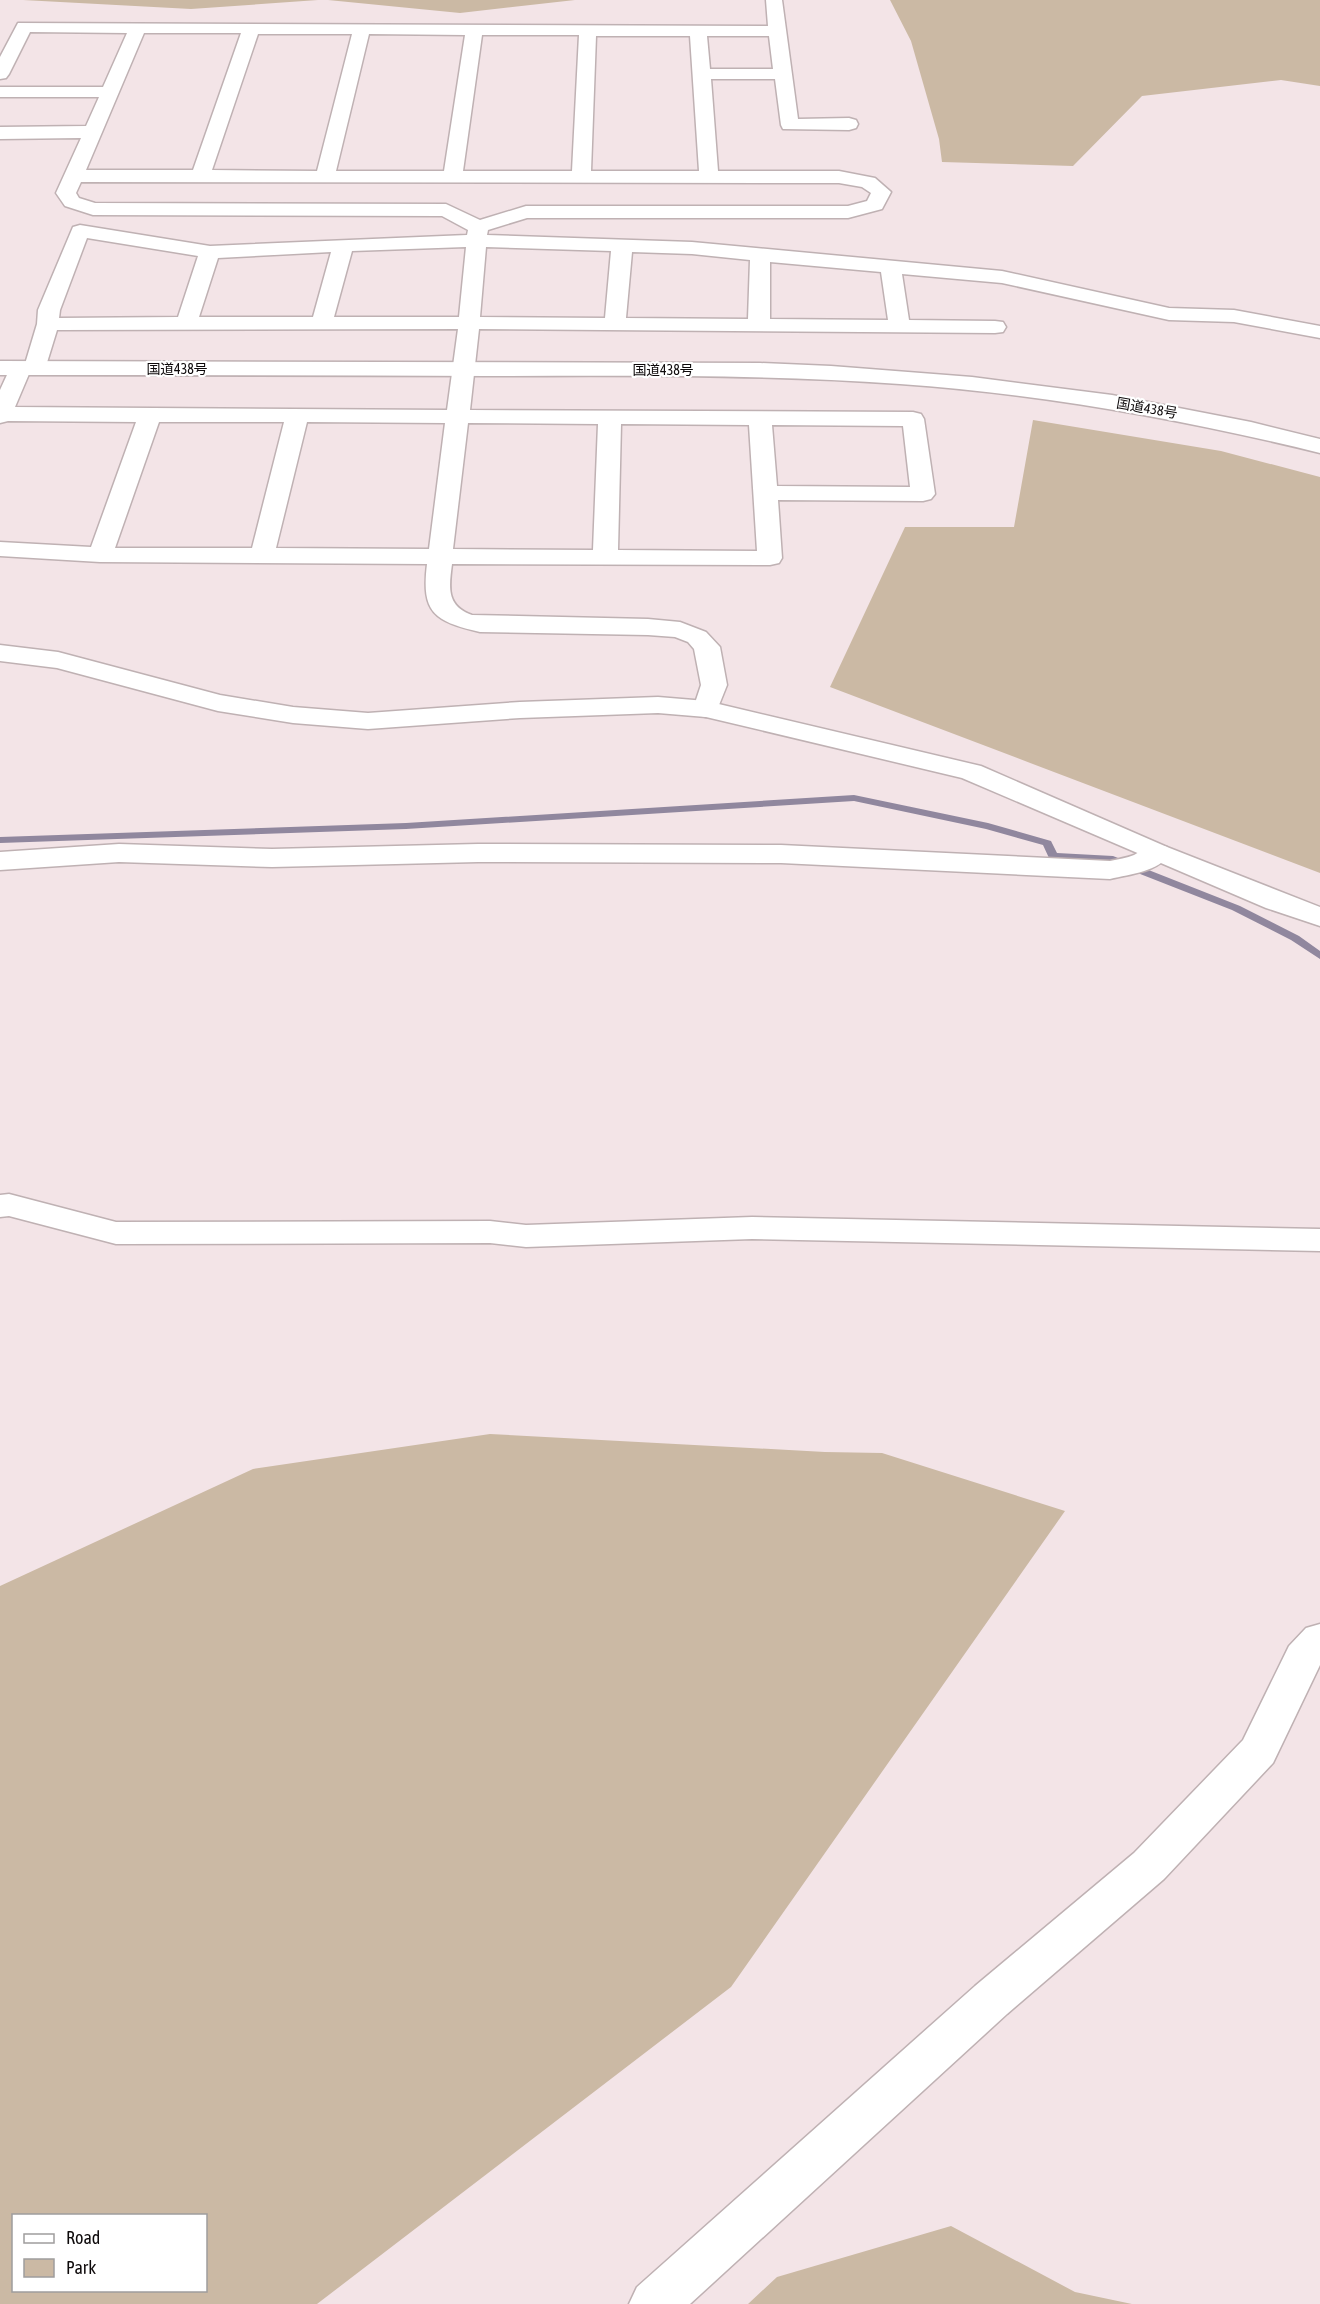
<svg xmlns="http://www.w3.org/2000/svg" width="1320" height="2304" font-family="'Asap Condensed','Noto Sans JP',sans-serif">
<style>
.green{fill:#cbb9a4;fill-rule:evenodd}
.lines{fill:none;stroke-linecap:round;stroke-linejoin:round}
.stream{fill:#90879e;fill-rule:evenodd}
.street-casing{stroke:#bfb1b3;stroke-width:3}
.secondary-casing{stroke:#bfb1b3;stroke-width:3}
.highway-casing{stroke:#bfb1b3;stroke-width:3}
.street{fill:#fff;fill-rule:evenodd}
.secondary{fill:#fff;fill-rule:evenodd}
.highway{fill:#fff;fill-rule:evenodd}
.labels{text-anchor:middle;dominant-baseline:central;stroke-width:4.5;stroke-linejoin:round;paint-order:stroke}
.far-street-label{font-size:14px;fill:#0e0a0b;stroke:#fff}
</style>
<rect width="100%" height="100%" fill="#f3e4e7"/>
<g class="green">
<path d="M23,0H318L191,9Z"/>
<path d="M328,0H575L460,13Z"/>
<path d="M890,0H1320V86L1281,80L1142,96L1073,166L942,162L939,139L911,41Z"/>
<path d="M1033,420L1221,451L1320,477V873L830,687L905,527H1014Z"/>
<path d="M490,1434L825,1452L882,1453L1065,1511L731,1987L317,2304H0V1586L253,1469ZM14,2216H206V2290H14Z"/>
<path d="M951,2226L1075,2292L1132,2304H748L777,2277Z"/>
</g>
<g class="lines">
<path class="stream" d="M854,795L988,823L1051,841L1057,853L1113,856L1240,906L1299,936L1320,951V959L1291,940L1232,910L1107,861L1053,859L1049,858L1043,845L986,829L854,801L406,829L0,843V837L406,823Z"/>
<defs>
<g id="street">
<path d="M766,0H782L798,119L849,118L856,120L858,124L856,128L849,130L783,129L781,125L775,79H711L718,171H839L875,178L891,192L882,209L848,218H527L488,230L487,235L692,242L1002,271L1169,308L1234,310L1320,326V338L1234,322L1169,320L1002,283L902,274L909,320L995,321L1003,322L1006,327L1003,332L995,333L479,329L470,410L913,412L921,414L924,419L935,494L931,499L923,501L778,500L782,558L779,563L770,565L452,564C449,587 446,606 472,615L648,619L680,622L706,632L720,647L727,685L715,715L706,717L697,715L693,709L701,685L694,649L688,642L675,637L648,635L480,632C434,621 421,613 427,564L100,562L0,556V542L91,547L136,422L8,421L0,423V390L12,364H25L37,324L38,310L73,227L80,225L210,246L467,235L468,230L442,216L93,215L65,206L56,193L81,138L0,139V127L86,126L99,97H0V87H103L127,33L30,32L9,74L6,78L0,79V57L18,23L768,26ZM144,33H241L193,170H86ZM258,34H352L317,171L212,170ZM369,34L465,35L444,171H336ZM482,35H579L572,171H463ZM596,36H690L699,171H591ZM707,36H769L773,69H710ZM81,182L839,183L862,187L871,193L867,201L848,206H526L480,220L446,204L95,203L79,198L76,193ZM87,238L198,256L178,317L59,318L60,310ZM466,247L459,317H334L352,251ZM486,247L611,251L605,318L480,317ZM331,252L313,317H199L218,258ZM632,252L692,254L750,260L748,319L626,318ZM770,262L881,272L888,320L770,319ZM458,329L447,410L15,407L29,374H42L45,369L57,330ZM159,422H284L252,548H115ZM307,422L445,423L429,549L276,548ZM468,423L598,424L593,550L453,549ZM621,424L749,425L757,551L618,550ZM772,425L903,426L910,487L777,486Z"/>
<path d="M119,844L272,849L478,844L781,845L1110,861C1118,859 1127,858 1134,855C1147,848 1152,843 1167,847L1171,853C1158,872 1131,874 1110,879L781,863L478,862L272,867L119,862L0,870V852Z"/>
<path d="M9,1194L116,1222L490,1221L526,1225L752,1217L1320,1229V1251L752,1239L526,1247L490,1243L116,1244L9,1216L0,1217V1195Z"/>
<path d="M1320,1624V1665L1273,1763L1164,1879L1007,2014L690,2304H629L637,2287L975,1986L1134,1853L1243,1740L1289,1646L1306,1628Z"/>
</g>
<path id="secondary" d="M0,645L58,652L220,695L293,707L368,713L520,702L658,697L706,701L981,766L1167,847L1320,907V926L1266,908L962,778L706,717L658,713L520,718L368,729L293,723L218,711L57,668L0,661Z"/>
<path id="highway" d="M0,361L760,363L831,366L972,377L1112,395L1251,422L1320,439V453C1182,419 1042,394 900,384C762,374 624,376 487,376C324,375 162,375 0,375Z"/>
</defs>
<use href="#street" class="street-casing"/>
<use href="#secondary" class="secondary-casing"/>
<use href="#highway" class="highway-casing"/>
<use href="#street" class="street"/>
<use href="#secondary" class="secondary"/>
<use href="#highway" class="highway"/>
</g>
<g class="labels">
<g class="far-street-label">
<text x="177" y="369">国道438号</text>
<text x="663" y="370">国道438号</text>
<text transform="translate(1147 408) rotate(10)">国道438号</text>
</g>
</g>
<rect x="12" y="2214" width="195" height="78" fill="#ffffff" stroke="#9f9d9d" stroke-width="1.5"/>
<rect x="24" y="2234" width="30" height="9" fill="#ffffff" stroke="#9f9d9d" stroke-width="1.5"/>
<text x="66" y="2244" font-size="18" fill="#0e0a0b">Road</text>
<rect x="24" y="2259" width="30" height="18" fill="#cbb9a4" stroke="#9f9d9d" stroke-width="1.5"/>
<text x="66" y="2274" font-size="18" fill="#0e0a0b">Park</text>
</svg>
